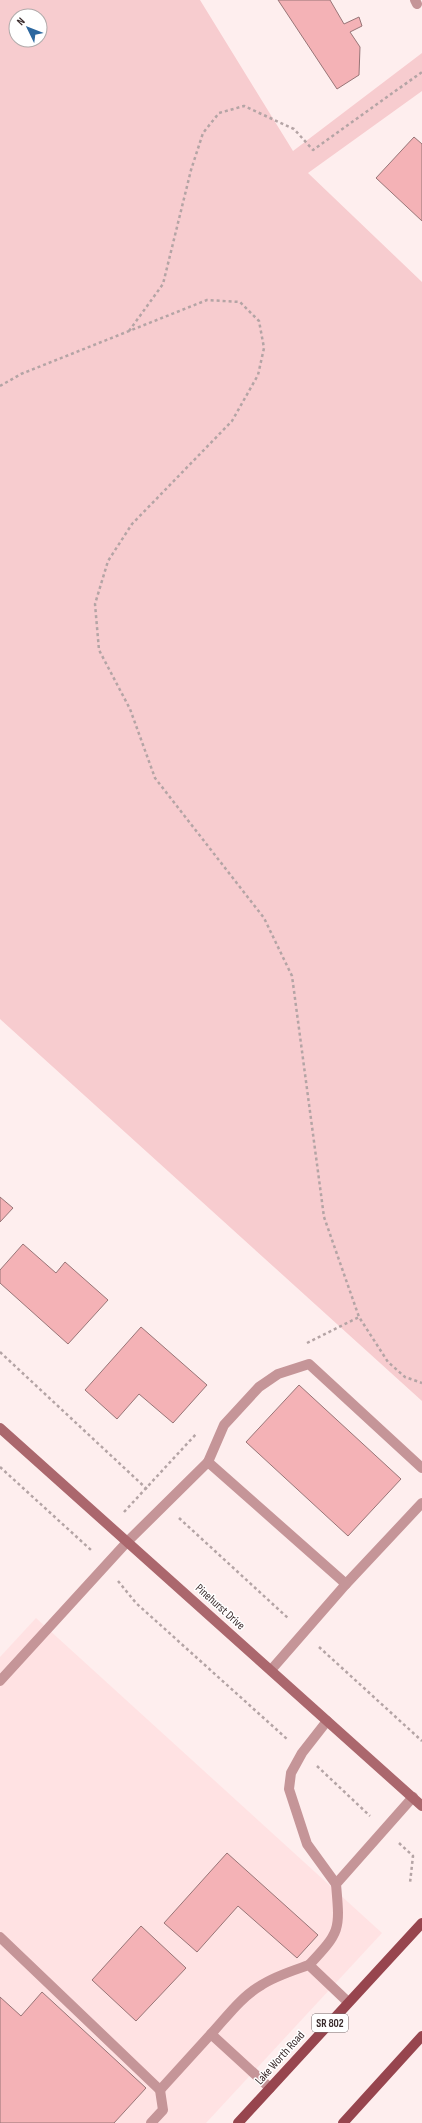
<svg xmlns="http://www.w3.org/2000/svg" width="422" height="2123" font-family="'Sofia Sans Condensed',sans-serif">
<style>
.built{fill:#ffe2e3}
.green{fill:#f7cccf;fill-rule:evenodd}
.building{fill:#f4b2b6;stroke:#987577}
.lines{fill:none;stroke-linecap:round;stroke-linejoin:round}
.path{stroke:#b4a4a5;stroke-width:2.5;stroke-dasharray:3 3;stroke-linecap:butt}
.lane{stroke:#c59598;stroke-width:10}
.secondary{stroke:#ab676d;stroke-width:10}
.primary{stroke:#97454e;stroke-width:10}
.labels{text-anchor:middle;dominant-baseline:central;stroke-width:3;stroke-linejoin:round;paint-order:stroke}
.shield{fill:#fff;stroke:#746a6b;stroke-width:1}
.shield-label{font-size:11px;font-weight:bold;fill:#392a2b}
.street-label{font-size:12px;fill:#392a2b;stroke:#fff}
</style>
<rect width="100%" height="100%" fill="#feeeee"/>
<path class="built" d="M36,1618L382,1933L206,2123H0V1657Z"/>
<path class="green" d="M0,0H200L293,151L422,53V91L308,173L422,282V1401L0,1019ZM16,16H40V40H16Z"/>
<g class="building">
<path d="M278,0H330L344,24L359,17L362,26L350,32L360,47L359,75L337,89Z"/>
<path d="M414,137L422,144V221L376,178Z"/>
<path d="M0,1197L13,1208L0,1222Z"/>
<path d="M23,1244L56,1273L65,1262L108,1300L68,1344L0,1283V1270Z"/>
<path d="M141,1327L207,1385L173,1423L139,1394L117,1419L85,1390Z"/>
<path d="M299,1385L401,1479L348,1536L246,1442Z"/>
<path d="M227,1853L318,1935L297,1958L238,1906L197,1952L164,1923Z"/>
<path d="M141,1926L186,1968L136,2021L92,1980Z"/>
<path d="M42,1992L146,2088L114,2123H0V1997L21,2016Z"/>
</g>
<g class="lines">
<g class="path">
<path d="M129,331L163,284L191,170L203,133L219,113L244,106L294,129L313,150L422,72"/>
<path d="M0,386L21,374L207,300L240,302L259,321L264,348L258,375L232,421L132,524L108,561L95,604L99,650L130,709L155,778L264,918L292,976L324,1217L359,1317L388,1362L405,1377L422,1383"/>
<path d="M307,1343L359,1317"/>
<path d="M0,1352L149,1491"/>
<path d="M0,1467L91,1550"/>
<path d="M124,1512L197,1433"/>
<path d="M179,1518L289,1619"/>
<path d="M118,1581L136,1603L287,1739"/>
<path d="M319,1647L422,1741"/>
<path d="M317,1766L370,1816"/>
<path d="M399,1843L413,1856L410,1883"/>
</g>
<g class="lane">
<path d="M415,0L417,4"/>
<path d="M208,1462L224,1425L259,1387L278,1374L309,1364L422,1468"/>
<path d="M346,1584L422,1503"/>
<path d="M0,1681L127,1542L208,1462L346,1584L271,1670"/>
<path d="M327,1721L302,1753L291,1773L289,1789L307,1844L336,1884"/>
<path d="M0,1937L160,2090L163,2110L151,2123"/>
<path d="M309,1965C341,1931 340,1930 336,1884L413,1797"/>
<path d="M211,2034C226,2018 240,1998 260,1986C275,1976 292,1971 309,1965L348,2002"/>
<path d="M160,2090L211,2034L270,2088"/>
</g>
<path class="secondary" d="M0,1428L422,1806"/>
<g class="primary">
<path d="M238,2123L422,1923"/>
<path d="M343,2123L422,2036"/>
</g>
</g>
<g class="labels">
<rect class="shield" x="312" y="2014" width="36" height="18" rx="3"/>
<g class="shield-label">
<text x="330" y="2023">SR 802</text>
</g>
<g class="street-label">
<text transform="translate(220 1607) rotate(42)">Pinehurst Drive</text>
<text transform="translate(280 2058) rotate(-48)">Lake Worth Road</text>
</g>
</g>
<g transform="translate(28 28) rotate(313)"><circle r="19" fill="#ffffff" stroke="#b0aaaa"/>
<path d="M0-3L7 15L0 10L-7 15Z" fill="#2c679f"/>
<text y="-6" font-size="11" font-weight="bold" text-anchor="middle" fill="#392a2b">N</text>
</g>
</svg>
